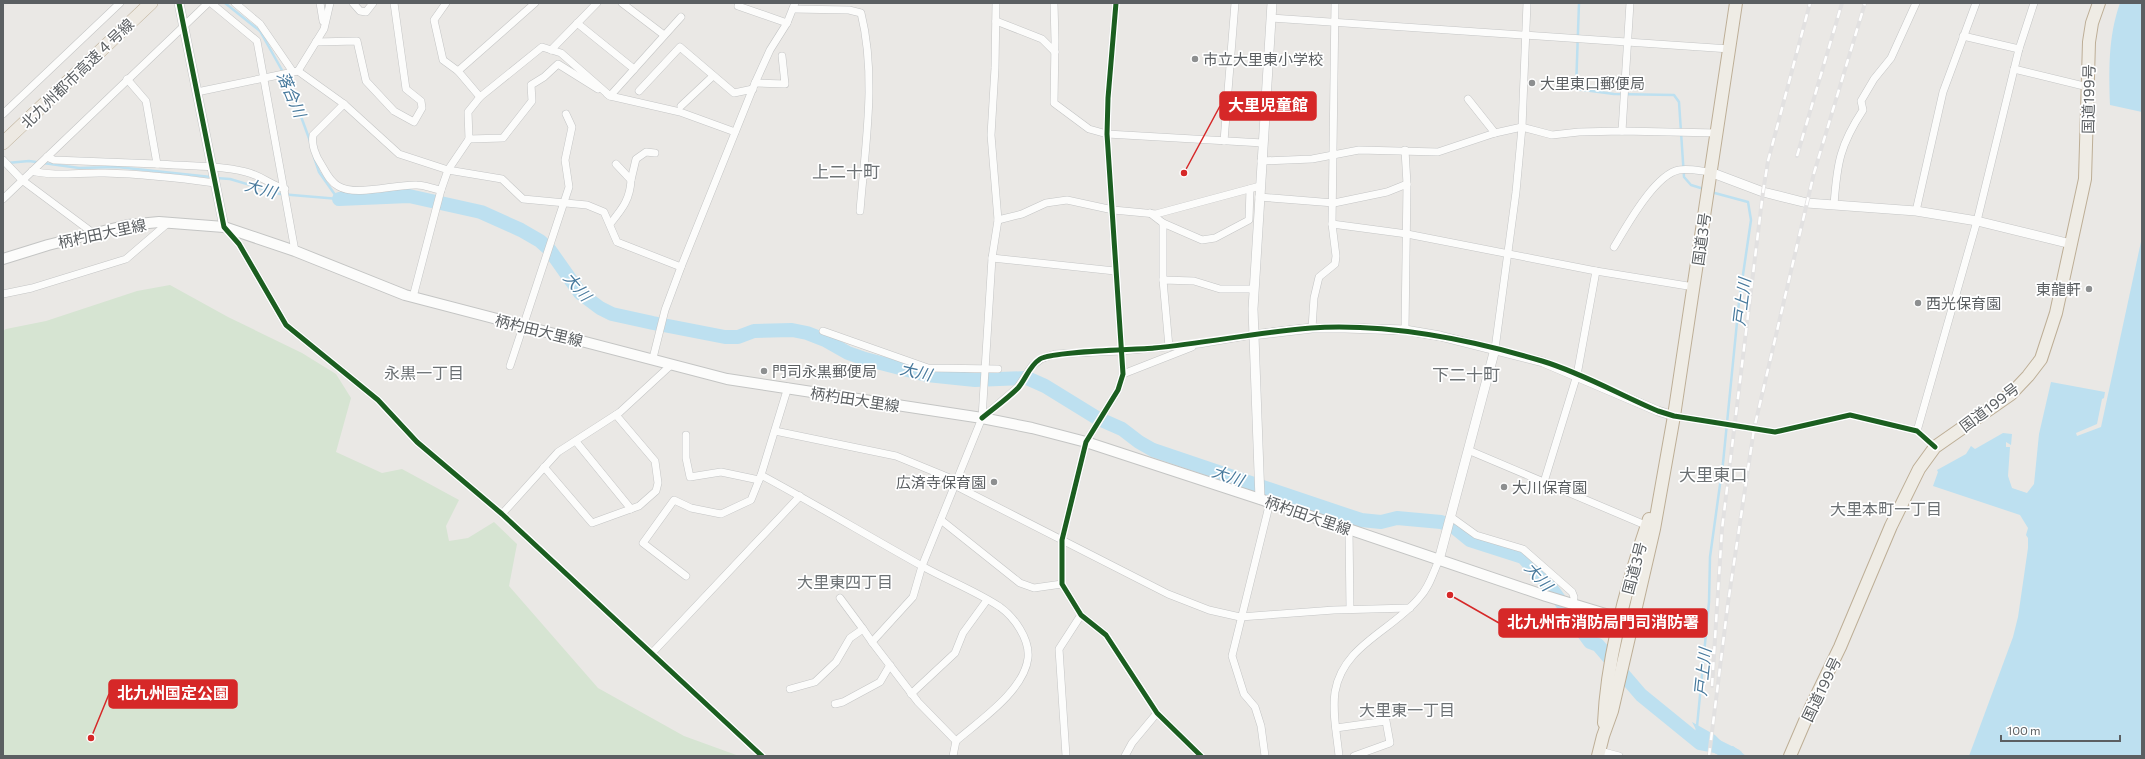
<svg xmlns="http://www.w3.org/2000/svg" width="2145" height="759" font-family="Commissioner,'Noto Sans JP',sans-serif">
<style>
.green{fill:#d6e4d2}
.water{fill:#bde0f0}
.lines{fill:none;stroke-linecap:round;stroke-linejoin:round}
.stream{stroke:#bde0f0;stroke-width:2.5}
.river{stroke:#bde0f0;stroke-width:14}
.minor-casing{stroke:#c4c5c5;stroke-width:8}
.tertiary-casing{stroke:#c4c5c5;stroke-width:10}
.secondary-casing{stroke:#c4c5c4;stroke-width:12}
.trunk-casing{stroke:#bdae96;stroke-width:14}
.motorway-casing{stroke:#bdae96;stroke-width:14}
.minor{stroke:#fcfcfb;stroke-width:7}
.tertiary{stroke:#fcfcfb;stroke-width:9}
.secondary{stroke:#fcfcfb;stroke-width:10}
.trunk{stroke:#efece5;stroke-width:12}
.motorway{stroke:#ede9e2;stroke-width:13}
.rail-casing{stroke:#e2e1e1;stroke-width:4}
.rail{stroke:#fff;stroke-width:2.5;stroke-dasharray:8;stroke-linecap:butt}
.cycleway-casing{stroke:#fff;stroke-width:8}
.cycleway{stroke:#1b5e20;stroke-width:5}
.poi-dot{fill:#8d8f90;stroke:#fff;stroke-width:1.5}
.labels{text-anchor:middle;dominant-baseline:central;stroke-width:3.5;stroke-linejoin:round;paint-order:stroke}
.poi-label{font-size:15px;fill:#5b5f62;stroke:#fff;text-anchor:start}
.street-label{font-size:15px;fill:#5b5f62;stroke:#fff}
.water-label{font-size:16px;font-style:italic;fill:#47799c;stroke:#fff}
.neighbourhood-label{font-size:16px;fill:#6c7174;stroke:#fff}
.quarter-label{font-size:17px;fill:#6c7174;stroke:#fff}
.leader{fill:none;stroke:#d62828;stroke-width:1.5}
.callout-dot{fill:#d62828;stroke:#fff;stroke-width:1.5}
.callout{fill:#d62828;stroke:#d62828;stroke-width:1.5}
.callout-label{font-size:16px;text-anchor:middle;font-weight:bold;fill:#fff}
</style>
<rect width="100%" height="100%" fill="#eae8e5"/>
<path class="green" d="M170,285L228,317L302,353L336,374L351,398L336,452L382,473L402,469L459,500L446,526L449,541L468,538L494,522L517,544L509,586L598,688L684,736L739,756H3V331L6,329L46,321L137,291Z"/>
<g class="water">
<path d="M2120,3H2142V112L2110,105C2109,70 2108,37 2120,3Z"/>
<path d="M2142,237V756H1969L2013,637L2018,617L2028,548V538L2026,535L2028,528L2020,515L1933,486L1938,472L1937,470L1966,454L1971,446L1975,449L2003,433L2012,434L2011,445L2006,442V447H2010L2008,476L2012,488L2027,493L2034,484L2039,434L2051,382L2105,392L2104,398L2102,399L2097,424L2076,433L2077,436L2101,427Z"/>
<path d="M1692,722L1715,735L1727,747L1733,746L1746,756H1721L1697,745L1670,726L1691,735H1699Z"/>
</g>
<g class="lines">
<g class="stream">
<path d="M225,3L260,31L288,81L310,141"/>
<path d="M1579,3L1576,89L1614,94L1674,95L1679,102L1684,177L1691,185L1704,189"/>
<path d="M314,157L319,172L338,199"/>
<path d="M7,163L29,161L79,168L117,167L211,177"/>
<path d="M216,178L230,179L280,194L339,199"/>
<path d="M1696,737L1709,602L1710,557L1723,463L1739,302L1751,220L1748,202L1711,192"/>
</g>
<path class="river" d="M339,199L409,196L481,212L521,230L540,241L549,249L580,293L600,308L612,314L653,323L725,337H738L754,331L792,330L807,333L825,340L848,353L865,359L927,375L975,380L1027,378L1045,386L1097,418L1122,429L1139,442L1153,450L1361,520L1381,522L1397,518L1441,522L1454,527L1470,540L1523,557L1551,588L1590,642L1598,645L1641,695L1700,743L1716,746L1736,756"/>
<defs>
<g id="minor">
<path d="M211,3L257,41L295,251"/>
<path d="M235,3L260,24L293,72"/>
<path d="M320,3L323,21"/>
<path d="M353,3L360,11L366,12L373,3"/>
<path d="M446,3L434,20L443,60L458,71"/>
<path d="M535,3L458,71L480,97L542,47L561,53L610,96L680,112L735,132"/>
<path d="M622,3L664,35"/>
<path d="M739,3L738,6L787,23"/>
<path d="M1054,3L1055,41L1054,103L1089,129L1107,134L1263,143"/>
<path d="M1116,3L1108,98L1107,134L1123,374L1118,390L1086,442L1062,540V584L1081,615L1106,635L1157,713L1201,756"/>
<path d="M793,9L849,10L861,13C877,77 865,146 860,211"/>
<path d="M1271,18L1730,49"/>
<path d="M996,21L1042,39L1055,52"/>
<path d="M577,23L634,69"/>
<path d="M1963,36L2019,49"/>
<path d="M316,42L357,41L366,81L394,111L414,122L422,108L421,101L406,89L394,3"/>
<path d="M551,50L597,3"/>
<path d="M2014,69L2088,87"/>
<path d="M298,71L344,104L399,154L448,170L502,179L523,199L587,205L604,212L617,242L681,267"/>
<path d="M127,79L146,101L157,164C186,166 218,165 246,172C260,175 271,185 285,189"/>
<path d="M755,83L785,84L782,56"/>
<path d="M639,91L680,47L734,93L753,89"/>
<path d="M197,92L298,71L324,29L330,3"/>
<path d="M607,94L610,96L681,17"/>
<path d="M480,97L468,112L469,139L503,138L532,101L531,85L544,77L558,64L598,89"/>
<path d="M1468,99L1495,133"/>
<path d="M344,104L313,135C311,144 316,157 321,164C326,172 329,181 338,186C356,197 395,184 417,185C425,185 433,189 441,190"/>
<path d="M681,106L713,76"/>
<path d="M3,114L120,3"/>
<path d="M1622,131L1630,3"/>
<path d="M1224,141L1235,3"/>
<path d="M1405,150L1407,184L1405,330"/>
<path d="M47,157L54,160L157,164"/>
<path d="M3,160L22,180L93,233"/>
<path d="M1261,161L1312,159L1359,150L1438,152L1495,133L1522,127L1552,135L1579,132L1622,131L1717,133"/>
<path d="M32,171C55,177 81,172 105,173C142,174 179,178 215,183"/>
<path d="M631,180L636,159L646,152L655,153"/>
<path d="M1259,197L1334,203L1387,192L1407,184"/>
<path d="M3,199L208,3"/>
<path d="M1834,205C1837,163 1840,145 1863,110L1861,101L1874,79L1891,58L1916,3"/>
<path d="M1916,211L1943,92L1976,3"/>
<path d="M1150,213L1163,223V280"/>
<path d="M998,220L1022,214L1046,203L1067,200L1113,210L1156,214L1260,186"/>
<path d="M1163,223L1202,240L1215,238L1249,220L1250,189"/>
<path d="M610,224C622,209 630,200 631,180L616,164"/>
<path d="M1332,224L1407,234L1596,271L1694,287"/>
<path d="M224,227L239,244L286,325L378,400L417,442L502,514L762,756"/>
<path d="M1614,247C1626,227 1655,174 1679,170C1688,168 1700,171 1710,172"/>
<path d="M992,258L1115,271"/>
<path d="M3,294L32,288L126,259L168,223"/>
<path d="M413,297L441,190L448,170L469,139"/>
<path d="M1312,328L1314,298L1319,277L1335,264L1336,256L1332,224L1335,3"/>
<path d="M823,331L928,368L998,369"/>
<path d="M1169,347L1163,280L1194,281L1220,289H1254"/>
<path d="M1495,349L1516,192L1522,127L1527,3"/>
<path d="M653,358L665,310L681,267L755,83L770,50L787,23L795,3"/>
<path d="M510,366L569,187L565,160L572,127L566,114"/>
<path d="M1123,374L1192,347"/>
<path d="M788,387L761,475C815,504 868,536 922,566C947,580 976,591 1000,607C1014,617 1030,639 1028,658C1024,691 979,721 956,741L953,756"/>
<path d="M1674,416L1775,432L1850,415L1917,431L1935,447"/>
<path d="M982,418L1018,387L1032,366L1041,359L1055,354L1121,351L1199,344L1252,335"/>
<path d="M775,431L896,456L957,481"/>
<path d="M1917,431L1977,221L2019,49L2034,3"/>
<path d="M686,435V458L690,477L721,472L759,480"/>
<path d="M578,444L631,509"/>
<path d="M1468,450L1650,527"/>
<path d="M544,467L592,523L639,506L656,491L658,483L655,461L616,415"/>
<path d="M1544,482L1577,375L1596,271"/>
<path d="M956,486L1168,594L1209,610L1240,617L1334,610L1410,608"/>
<path d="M502,514L558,452L620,412L671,365"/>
<path d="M1451,517L1476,535L1523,549L1572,592L1574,597L1573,605"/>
<path d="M941,520L1020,583L1034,588L1062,584"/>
<path d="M1349,529L1350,609"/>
<path d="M686,576L643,543L674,500L691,508L721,514L751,500L761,475"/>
<path d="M840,598L863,629"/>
<path d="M653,652L800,496"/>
<path d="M790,689L815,682L836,662L850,638L863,629L872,642"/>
<path d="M911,694L955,653L963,633L987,600"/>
<path d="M835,704L843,702L880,682L890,665"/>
<path d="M1336,728L1386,721L1390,743L1354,756"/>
<path d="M956,741L918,702L872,642L913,597L922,566L982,418L992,258L998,220L991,135L995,68L996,3"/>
<path d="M1600,751L1619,756"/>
<path d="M1066,756L1059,649L1081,615"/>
<path d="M1125,756L1132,743L1157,713"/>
<path d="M1265,756L1261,726L1255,707L1244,694L1232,656L1270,502"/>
<path d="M1339,756C1337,735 1332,713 1335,692C1343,645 1392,631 1419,598C1429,588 1433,573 1439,560"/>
</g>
<g id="tertiary">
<path d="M179,3L224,227"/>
<path d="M1710,172L1763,192L1807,203L1916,211L1977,221L2071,244"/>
<path d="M1252,335L1312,328H1345L1405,330L1440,336L1543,362L1658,411L1674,416"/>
<path d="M1260,499L1253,309L1272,3"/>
<path d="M1439,560L1495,349"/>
</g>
<path id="secondary" d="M3,259L48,245L128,225L159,222L224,227L295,251L405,295L727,379L982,418L1032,428L1086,442L1260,499L1546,596L1632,622"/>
<g id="trunk">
<path d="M1604,723C1607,655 1627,583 1649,519"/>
<path d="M1598,756L1603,736L1612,711L1654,529L1674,416L1736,3"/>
<path d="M1790,756L1811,707L1840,647L1891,526L1919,469L1935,447L2011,394L2028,376L2041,359L2056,313L2085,179L2089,42L2092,23L2099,3"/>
</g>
<path id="motorway" d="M3,143L151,3"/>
</defs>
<use href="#minor" class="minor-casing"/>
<use href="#tertiary" class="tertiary-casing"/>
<use href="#secondary" class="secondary-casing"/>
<use href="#trunk" class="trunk-casing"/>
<use href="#motorway" class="motorway-casing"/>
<use href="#minor" class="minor"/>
<use href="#tertiary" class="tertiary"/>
<use href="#secondary" class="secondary"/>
<use href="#trunk" class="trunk"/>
<use href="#motorway" class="motorway"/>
<defs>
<g id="rail">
<path d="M1797,156L1842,3"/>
<path d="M1712,686L1722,529L1763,192L1768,161L1810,3"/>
<path d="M1709,756L1728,603L1754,429L1814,173L1865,3"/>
</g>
</defs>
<use href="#rail" class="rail-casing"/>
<use href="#rail" class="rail"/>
<defs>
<g id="cycleway">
<path d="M179,3L224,227L239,244L286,325L378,400L417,442L502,514L762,756"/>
<path d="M1116,3L1108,98L1107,134L1123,374L1118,390L1086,442L1062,540V584L1081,615L1106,635L1157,713L1201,756"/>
<path d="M982,418C994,408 1007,399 1018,388C1026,379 1029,366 1040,359C1053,351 1133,350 1154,348C1207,343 1259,332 1311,328C1389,323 1468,339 1542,361C1582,373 1620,395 1658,411L1674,416L1775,432L1850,415L1917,431L1935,447"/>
</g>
</defs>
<use href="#cycleway" class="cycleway-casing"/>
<use href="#cycleway" class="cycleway"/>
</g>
<g class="poi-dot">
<circle cx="1195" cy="59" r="4"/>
<circle cx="1532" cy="83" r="4"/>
<circle cx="2089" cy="289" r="4"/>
<circle cx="1918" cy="303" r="4"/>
<circle cx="764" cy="371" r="4"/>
<circle cx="994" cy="482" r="4"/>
<circle cx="1504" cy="487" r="4"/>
</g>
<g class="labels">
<g class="poi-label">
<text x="1203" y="59">市立大里東小学校</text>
<text x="1540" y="83">大里東口郵便局</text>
<text x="2081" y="289" text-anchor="end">東龍軒</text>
<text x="1926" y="303">西光保育園</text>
<text x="772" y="371">門司永黒郵便局</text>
<text x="986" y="482" text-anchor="end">広済寺保育園</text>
<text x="1512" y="487">大川保育園</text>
</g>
<g class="street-label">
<text transform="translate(77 73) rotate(-44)">北九州都市高速４号線</text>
<text transform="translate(2088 99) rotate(-89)">国道199号</text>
<text transform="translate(102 233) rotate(-12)">柄杓田大里線</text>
<text transform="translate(1701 239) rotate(-82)">国道3号</text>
<text transform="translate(539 330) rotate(14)">柄杓田大里線</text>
<text transform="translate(855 399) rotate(9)">柄杓田大里線</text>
<text transform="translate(1989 407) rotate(-37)">国道199号</text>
<text transform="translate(1308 515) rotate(19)">柄杓田大里線</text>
<text transform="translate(1634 568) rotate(-75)">国道3号</text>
<text transform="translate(1821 689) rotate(-64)">国道199号</text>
</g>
<g class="water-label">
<text transform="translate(292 94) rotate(67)">落合川</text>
<text transform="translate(261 188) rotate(16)">大川</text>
<text transform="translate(578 286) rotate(49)">大川</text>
<text transform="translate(1741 302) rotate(-83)">戸上川</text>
<text transform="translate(916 371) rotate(13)">大川</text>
<text transform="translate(1228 475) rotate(19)">大川</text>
<text transform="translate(1539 576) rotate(48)">大川</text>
<text transform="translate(1702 672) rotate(-84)">戸上川</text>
</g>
<g class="neighbourhood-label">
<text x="424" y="372">永黒一丁目</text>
<text x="1886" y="508">大里本町一丁目</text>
<text x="845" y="581">大里東四丁目</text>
<text x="1407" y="709">大里東一丁目</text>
</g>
<g class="quarter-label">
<text x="846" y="171">上二十町</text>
<text x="1466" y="374">下二十町</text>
<text x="1713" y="474">大里東口</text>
</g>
</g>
<path class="leader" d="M1184 173L1220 106M1450 595L1499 623M91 738L109 694"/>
<g class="callout-dot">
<circle cx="1184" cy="173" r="4"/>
<circle cx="1450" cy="595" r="4"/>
<circle cx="91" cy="738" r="4"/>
</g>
<g class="callout">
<rect x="1220" y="92" width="96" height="28" rx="4"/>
<rect x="1499" y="609" width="208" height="28" rx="4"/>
<rect x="109" y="680" width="128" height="28" rx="4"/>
</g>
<g class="callout-label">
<text x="1268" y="111">大里児童館</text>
<text x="1603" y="628">北九州市消防局門司消防署</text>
<text x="173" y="699">北九州国定公園</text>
</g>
<rect width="2145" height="759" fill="none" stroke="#5b5f62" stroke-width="8"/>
<path d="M2001 735v6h119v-6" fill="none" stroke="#5b5f62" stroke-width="2"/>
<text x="2007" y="735" font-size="12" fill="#5b5f62" stroke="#ffffff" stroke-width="3" paint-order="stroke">100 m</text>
</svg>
